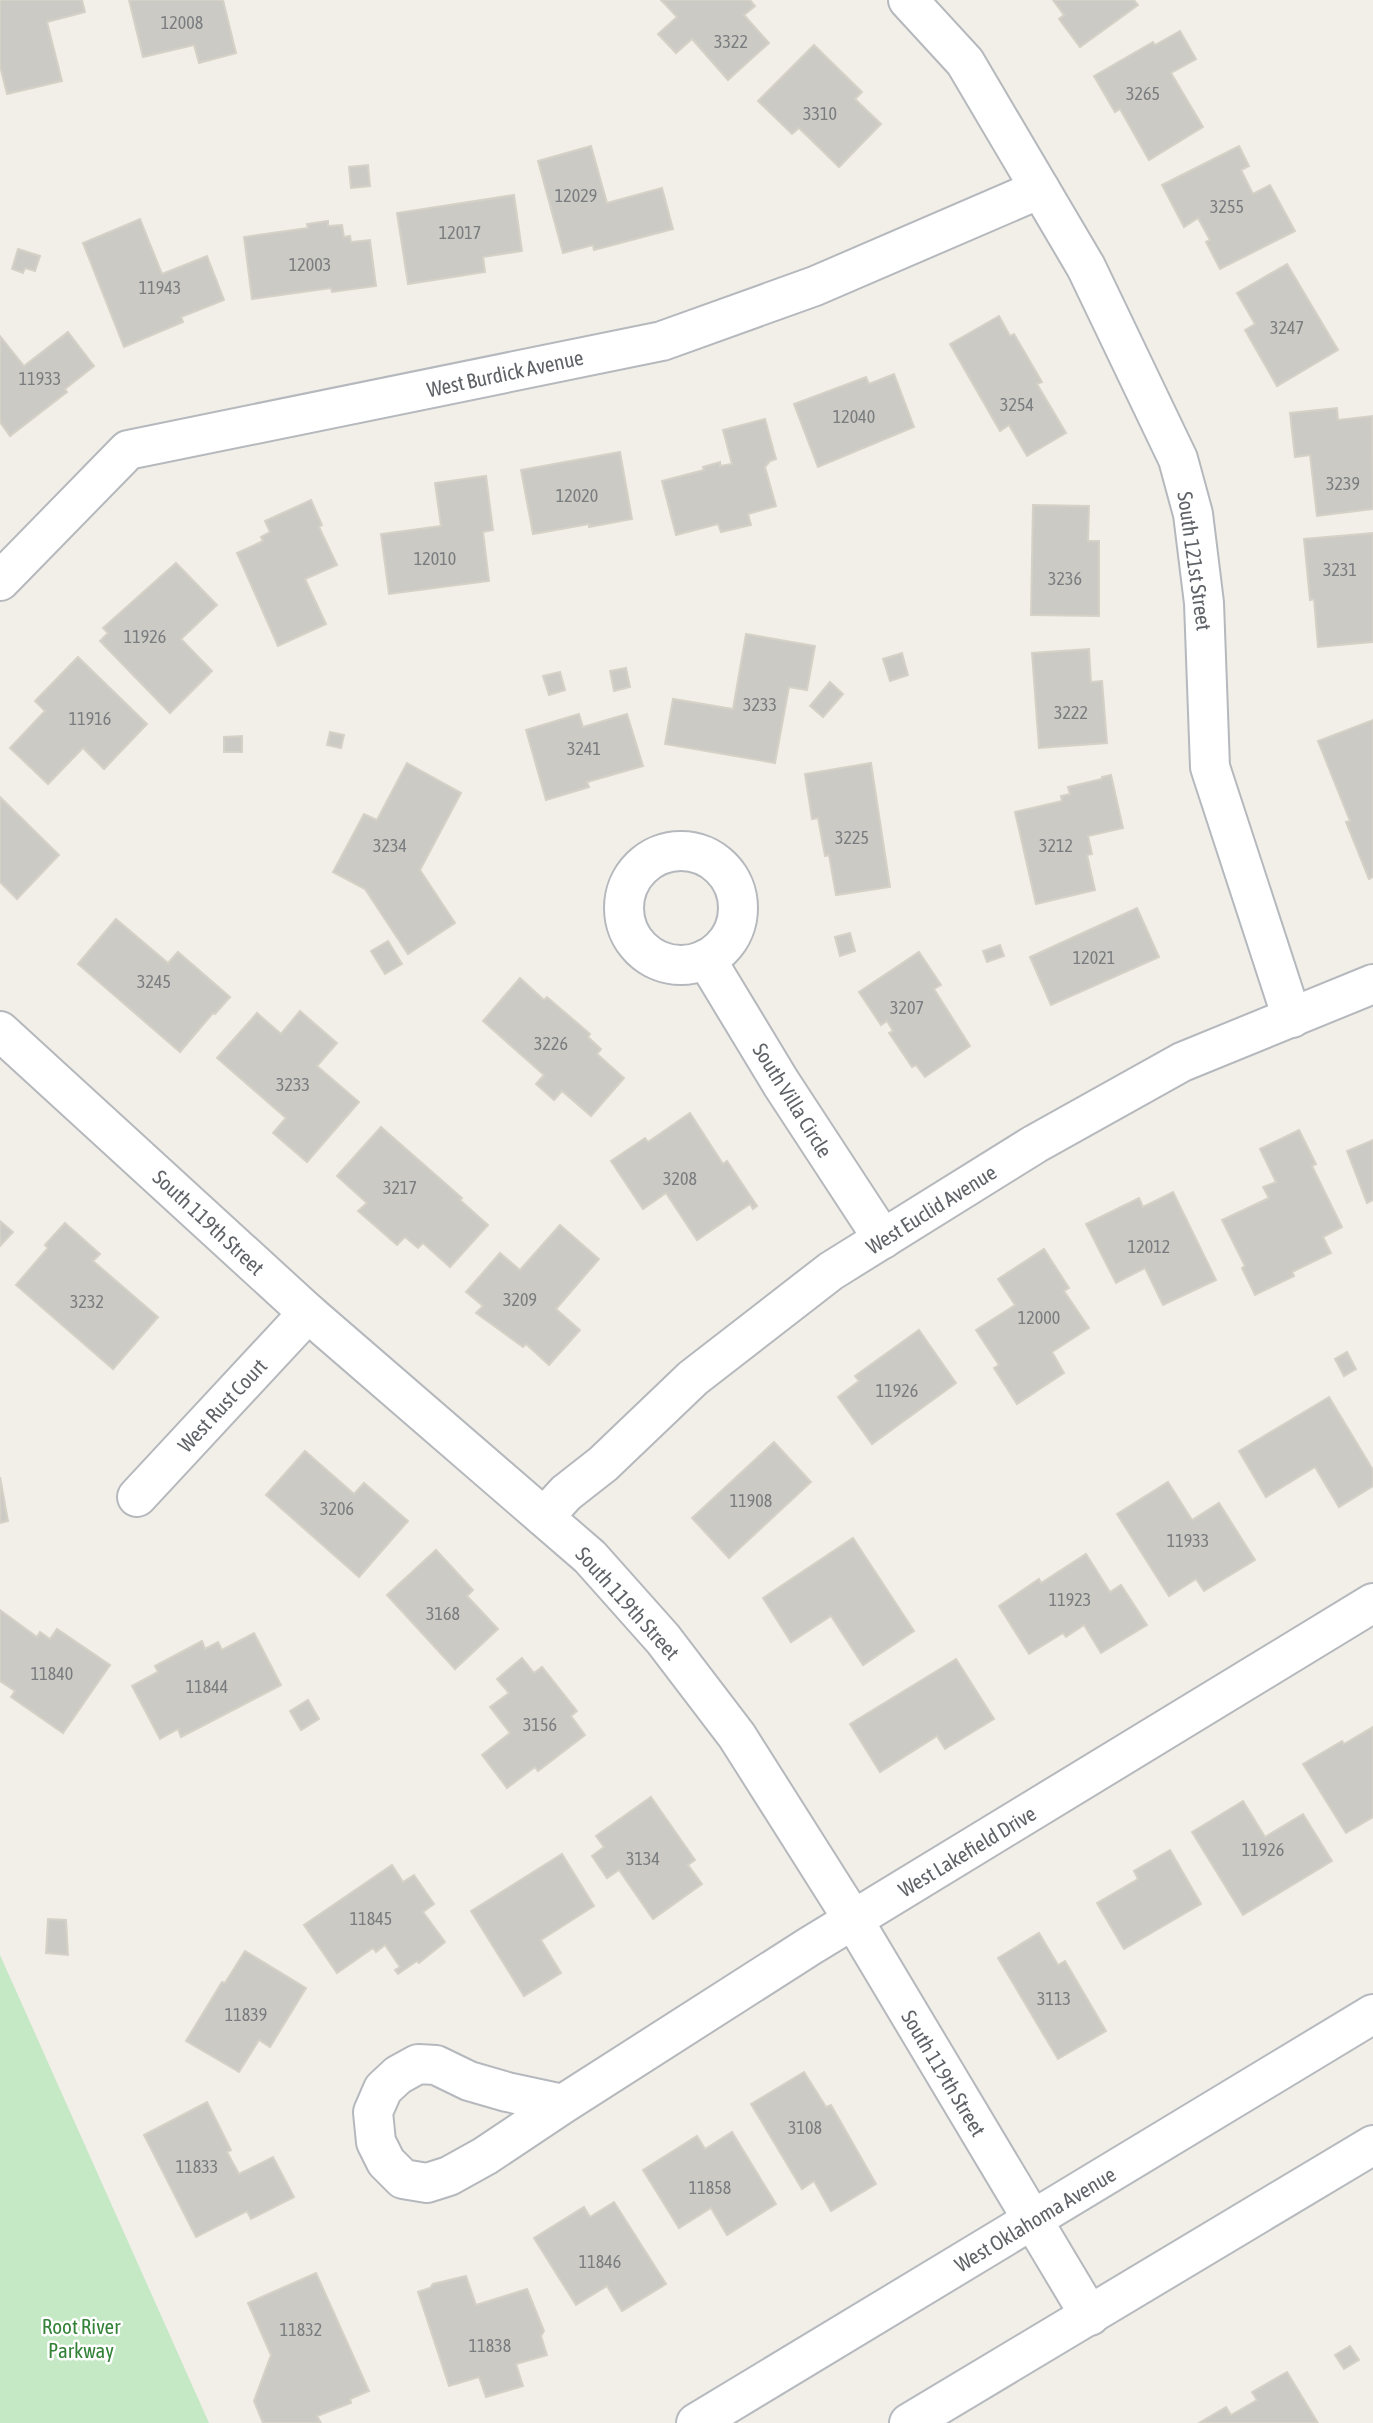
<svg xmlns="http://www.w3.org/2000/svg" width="1373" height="2423" font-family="'Asap Condensed',sans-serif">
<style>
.green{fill:#c5e8c5}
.building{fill:#cccac5;stroke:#d6d1c6;stroke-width:2}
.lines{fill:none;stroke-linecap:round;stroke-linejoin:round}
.minor-casing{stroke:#b5b8bc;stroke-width:42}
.secondary-casing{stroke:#b6babf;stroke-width:42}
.minor{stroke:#fff;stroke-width:38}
.secondary{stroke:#fff;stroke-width:38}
.labels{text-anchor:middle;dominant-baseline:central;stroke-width:5;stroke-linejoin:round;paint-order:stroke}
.number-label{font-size:18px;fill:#7a7d7f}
.street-label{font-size:21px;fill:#5f6368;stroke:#fff}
.park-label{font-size:21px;fill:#348238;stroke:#fff}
</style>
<rect width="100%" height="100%" fill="#f1efe8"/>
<path class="green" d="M0,1955L209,2423H0Z"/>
<g class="building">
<path d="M0,0H82L85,12L47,22L62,81L7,94L0,66Z"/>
<path d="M129,0H223L236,53L199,63L194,45L143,57Z"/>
<path d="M661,0H750L755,6L744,15L769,43L728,80L692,39L676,53L658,34L677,17Z"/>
<path d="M1053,0H1134L1138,5L1080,47L1059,19L1064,15Z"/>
<path d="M1180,31L1196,59L1171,73L1203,127L1149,160L1120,109L1115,112L1094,76L1153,42L1155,45Z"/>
<path d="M814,45L862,92L855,99L881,124L839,167L799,128L792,134L758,101Z"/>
<path d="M591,146L607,203L662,188L673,229L594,250L593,245L563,253L538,161Z"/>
<path d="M1239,146L1249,166L1241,170L1253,194L1270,185L1295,231L1220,269L1206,242L1210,240L1198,218L1184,227L1162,185Z"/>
<path d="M368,165L370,186L351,188L349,167Z"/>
<path d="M514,195L522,251L483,257L485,272L408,284L397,213Z"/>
<path d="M140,219L162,274L207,256L224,300L181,317L183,322L124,347L83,243Z"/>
<path d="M328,221V226L342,225L344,237L350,236L351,242L370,240L376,286L332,292L331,288L252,299L244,237L308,228L307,224Z"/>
<path d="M18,249L40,256L35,271L25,268L23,273L12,269Z"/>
<path d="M1287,264L1338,350L1277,386L1245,330L1255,324L1237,293Z"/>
<path d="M999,316L1010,336L1014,334L1042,382L1037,384L1066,433L1027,456L1009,425L1000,431L950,344Z"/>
<path d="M68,332L94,366L65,389L67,392L10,436L0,422V336L24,366Z"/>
<path d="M894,374L914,427L818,467L794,404L866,377L869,384Z"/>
<path d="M1337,408L1338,420L1372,416L1373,509L1317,516L1310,455L1295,457L1290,413Z"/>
<path d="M765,419L776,459L770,461L765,467L776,506L748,514L751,525L721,532L718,524L676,535L662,481L704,470L703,467L720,462V466L732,464L723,430Z"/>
<path d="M620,452L632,519L589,527V524L533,534L521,470Z"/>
<path d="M486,476L493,530L483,532L489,581L389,594L381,534L441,526L435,483Z"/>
<path d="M311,500L322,525L319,527L337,565L305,579L326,624L278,646L237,553L263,541L261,537L270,532L265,521Z"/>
<path d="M1033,505L1089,506L1088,541H1099V616L1031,615Z"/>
<path d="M1373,533V642L1318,647L1314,599L1310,600L1304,539Z"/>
<path d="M176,563L217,605L181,639L212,671L170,713L100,641L108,633L103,628Z"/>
<path d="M746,634L815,646L807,690L789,687L775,763L665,744L673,699L733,709Z"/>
<path d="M1089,649L1091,682L1102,681L1107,743L1039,748L1032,653Z"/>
<path d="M902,653L908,675L890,681L883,659Z"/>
<path d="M78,657L147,724L104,769L83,748L48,784L10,748L45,711L35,701Z"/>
<path d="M626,668L630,687L614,691L610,671Z"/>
<path d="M560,672L565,690L549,695L543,676Z"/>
<path d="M830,682L843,694L823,717L810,706Z"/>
<path d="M579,714L583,727L627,714L643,766L587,782L589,787L546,800L526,730Z"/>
<path d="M1373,720V877L1369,879L1346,822L1350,821L1318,741Z"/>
<path d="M330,732L344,735L341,748L327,745Z"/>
<path d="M242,736V752H224V737Z"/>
<path d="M407,763L461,793L420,870L455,923L408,954L365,889L333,872L364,814L377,820Z"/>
<path d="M871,763L890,887L836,895L829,855L825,856L818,818L812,819L805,774Z"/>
<path d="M1111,775L1123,828L1088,836L1092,854L1087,855L1095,890L1036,904L1015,812L1062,801L1061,796L1070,794L1068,787L1102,779V777Z"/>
<path d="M0,797L59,855L17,899L0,882Z"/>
<path d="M1137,908L1159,957L1051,1005L1030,957Z"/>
<path d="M116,919L168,963L178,952L230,997L215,1014L213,1013L180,1052L78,964Z"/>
<path d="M850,933L855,951L840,956L835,937Z"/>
<path d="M388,941L402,964L385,974L371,951Z"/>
<path d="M1000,945L1004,956L987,962L983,951Z"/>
<path d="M919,952L941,985L934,989L970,1046L925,1077L916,1065L912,1067L889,1033L893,1031L887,1021L881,1025L859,992Z"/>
<path d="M520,978L544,1000L547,997L590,1034L588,1037L601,1049L597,1054L624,1078L591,1116L562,1091L554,1100L536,1084L544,1075L483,1021Z"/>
<path d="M300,1011L337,1043L317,1066L359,1102L307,1162L273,1133L286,1118L217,1058L257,1013L281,1034Z"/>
<path d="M690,1113L723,1164L727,1161L757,1206L753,1209L750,1204L697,1240L666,1193L643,1209L611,1161L645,1138L648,1142Z"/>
<path d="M381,1127L462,1198L460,1200L488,1225L450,1267L423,1243L418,1248L405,1237L397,1245L358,1211L367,1203L337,1176Z"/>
<path d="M1299,1130L1316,1164L1312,1166L1342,1227L1323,1237L1331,1253L1292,1272L1294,1276L1255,1295L1242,1268L1245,1266L1222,1220L1269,1198L1263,1187L1276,1182L1260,1149Z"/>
<path d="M1373,1140V1200L1367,1203L1347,1151Z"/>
<path d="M1173,1192L1216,1280L1163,1305L1145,1268L1116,1283L1086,1224L1139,1198L1143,1207Z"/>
<path d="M0,1221L13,1232L0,1246Z"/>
<path d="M65,1223L100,1254L93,1261L158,1317L113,1369L16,1285L48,1248L45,1245Z"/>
<path d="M560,1225L599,1259L556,1309L580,1330L549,1365L526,1344L523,1347L476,1313L483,1306L466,1292L500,1253L520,1270Z"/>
<path d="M1044,1249L1069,1288L1064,1291L1089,1328L1052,1352L1064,1373L1017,1404L994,1368L999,1365L976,1330L1015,1305L998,1279Z"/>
<path d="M919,1330L956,1383L872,1444L838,1397L859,1381L855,1376Z"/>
<path d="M1347,1352L1356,1369L1344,1376L1335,1359Z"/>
<path d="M1329,1397L1373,1470V1486L1339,1507L1315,1467L1266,1497L1239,1451Z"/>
<path d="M774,1442L811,1482L729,1558L692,1518Z"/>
<path d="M305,1451L354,1494L364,1483L408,1521L359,1577L266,1495Z"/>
<path d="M0,1477L8,1521L0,1523Z"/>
<path d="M1168,1482L1192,1520L1219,1503L1255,1560L1204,1591L1196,1579L1169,1596L1117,1514Z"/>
<path d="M853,1538L914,1631L863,1665L831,1616L791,1642L763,1598Z"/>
<path d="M436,1550L473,1590L467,1596L498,1629L455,1669L387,1595Z"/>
<path d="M1086,1554L1110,1592L1121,1585L1147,1625L1101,1653L1084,1625L1066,1637L1063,1633L1029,1654L999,1606L1039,1579L1041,1583Z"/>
<path d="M0,1610L37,1637L40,1632L50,1639L57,1629L110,1665L63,1733L11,1697L15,1691L0,1681Z"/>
<path d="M254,1633L281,1685L181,1737L178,1729L160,1739L132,1686L158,1672L155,1666L202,1641L205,1649L218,1642L222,1650Z"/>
<path d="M522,1658L534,1673L542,1667L577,1711L571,1716L585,1735L538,1771L535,1767L507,1788L482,1755L510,1733L490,1707L509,1693L497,1679Z"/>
<path d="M956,1659L994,1719L945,1749L937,1736L880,1772L850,1724Z"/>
<path d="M308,1700L319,1719L301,1730L290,1711Z"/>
<path d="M1373,1727V1817L1346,1833L1303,1764L1342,1741L1344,1744Z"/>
<path d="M651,1797L695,1860L688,1865L702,1884L653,1919L619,1870L607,1878L592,1856L604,1847L596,1836Z"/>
<path d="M1243,1801L1265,1837L1303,1814L1332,1861L1243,1915L1192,1832Z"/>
<path d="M1170,1850L1201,1904L1124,1949L1097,1903L1138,1879L1134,1871Z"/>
<path d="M562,1854L594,1906L541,1940L561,1973L524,1996L471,1911Z"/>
<path d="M392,1865L403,1882L414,1875L434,1904L423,1912L445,1942L419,1963L417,1961L398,1974L395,1970L400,1967L385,1945L376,1952L373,1948L337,1973L304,1925Z"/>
<path d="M48,1919L66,1920L68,1955L46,1953Z"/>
<path d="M1039,1933L1058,1965L1065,1961L1106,2031L1058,2059L998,1958Z"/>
<path d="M245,1951L306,1988L270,2047L259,2040L239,2072L186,2041L222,1982L225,1983Z"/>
<path d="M804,2072L826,2107L831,2105L876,2184L831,2211L814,2181L802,2189L751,2104Z"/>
<path d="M207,2102L231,2150L227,2152L239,2174L273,2157L294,2197L251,2219L247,2211L196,2237L144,2135Z"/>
<path d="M732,2132L776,2204L727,2235L711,2208L679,2228L643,2170L697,2136L705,2149Z"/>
<path d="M614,2202L666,2284L622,2311L607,2286L576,2305L534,2238L584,2207L590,2217Z"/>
<path d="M316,2273L369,2391L350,2399L351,2403L317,2416L321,2423H263L254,2401L271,2355L248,2303Z"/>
<path d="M466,2276L476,2305L527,2289L544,2331L541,2336L547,2355L516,2364L523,2386L486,2397L479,2377L449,2386L418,2292L430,2288L433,2284Z"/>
<path d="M1350,2346L1359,2360L1344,2369L1335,2355Z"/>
<path d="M1287,2372L1318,2423H1199L1226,2407L1231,2415L1257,2400L1252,2392Z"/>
</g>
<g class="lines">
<defs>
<g id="minor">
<path d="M908,0L965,62L1086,267L1178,459L1193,514L1204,603L1210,767L1292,1018"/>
<path d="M0,581L128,450L662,341L815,286L1040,189"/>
<circle cx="681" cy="908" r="57"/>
<path d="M706,959L781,1083L883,1239"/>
<path d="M0,1031L308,1313L590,1557L663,1639L737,1736L854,1921L1090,2316"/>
<path d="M137,1497L308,1313"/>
<path d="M544,1517L566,1493L603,1464L693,1378L831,1271L1035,1144L1182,1062L1373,984"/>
<path d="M563,2104L507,2092L469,2081L436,2065L418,2064L398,2075L383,2089L373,2112L376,2142L386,2162L403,2179L427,2183L449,2176L485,2156L563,2104L810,1946L1373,1603"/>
</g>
<g id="secondary">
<path d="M696,2423L1373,2014"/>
<path d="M909,2423L1373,2145"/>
</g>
</defs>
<use href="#minor" class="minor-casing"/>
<use href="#secondary" class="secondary-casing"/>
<use href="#minor" class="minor"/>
<use href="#secondary" class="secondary"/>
</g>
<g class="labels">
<g class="number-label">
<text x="182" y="22">12008</text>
<text x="731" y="41">3322</text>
<text x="1143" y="93">3265</text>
<text x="820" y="113">3310</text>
<text x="576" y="195">12029</text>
<text x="1227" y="206">3255</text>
<text x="460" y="232">12017</text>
<text x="310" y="264">12003</text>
<text x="160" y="287">11943</text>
<text x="1287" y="327">3247</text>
<text x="40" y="378">11933</text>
<text x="1017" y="404">3254</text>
<text x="854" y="416">12040</text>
<text x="1343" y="483">3239</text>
<text x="577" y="495">12020</text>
<text x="435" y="558">12010</text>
<text x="1340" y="569">3231</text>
<text x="1065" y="578">3236</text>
<text x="145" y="636">11926</text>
<text x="760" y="704">3233</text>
<text x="1071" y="712">3222</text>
<text x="90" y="718">11916</text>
<text x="584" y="748">3241</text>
<text x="852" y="837">3225</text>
<text x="390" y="845">3234</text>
<text x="1056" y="845">3212</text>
<text x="1094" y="957">12021</text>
<text x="154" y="981">3245</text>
<text x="907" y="1007">3207</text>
<text x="551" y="1043">3226</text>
<text x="293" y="1084">3233</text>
<text x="680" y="1178">3208</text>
<text x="400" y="1187">3217</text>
<text x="1149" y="1246">12012</text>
<text x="520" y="1299">3209</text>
<text x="87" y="1301">3232</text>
<text x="1039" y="1317">12000</text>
<text x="897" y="1390">11926</text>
<text x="751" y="1500">11908</text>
<text x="337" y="1508">3206</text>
<text x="1188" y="1540">11933</text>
<text x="1070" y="1599">11923</text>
<text x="443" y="1613">3168</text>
<text x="52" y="1673">11840</text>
<text x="207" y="1686">11844</text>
<text x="540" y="1724">3156</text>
<text x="1263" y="1849">11926</text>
<text x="643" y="1858">3134</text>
<text x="371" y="1918">11845</text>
<text x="1054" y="1998">3113</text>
<text x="246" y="2014">11839</text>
<text x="805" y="2127">3108</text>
<text x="197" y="2166">11833</text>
<text x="710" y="2187">11858</text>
<text x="600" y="2261">11846</text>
<text x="301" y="2329">11832</text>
<text x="490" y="2345">11838</text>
</g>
<g class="street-label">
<text transform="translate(505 373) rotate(-12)">West Burdick Avenue</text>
<text transform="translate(1195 561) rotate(82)">South 121st Street</text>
<text transform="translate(793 1100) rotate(58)">South Villa Circle</text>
<text transform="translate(931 1209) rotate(-32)">West Euclid Avenue</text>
<text transform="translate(209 1222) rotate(43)">South 119th Street</text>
<text transform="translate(222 1405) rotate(-47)">West Rust Court</text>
<text transform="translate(628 1603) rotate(48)">South 119th Street</text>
<text transform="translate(967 1851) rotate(-31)">West Lakefield Drive</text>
<text transform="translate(944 2073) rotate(59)">South 119th Street</text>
<text transform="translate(1035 2219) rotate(-31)">West Oklahoma Avenue</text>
</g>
<g class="park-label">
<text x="81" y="2326">Root River<tspan x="81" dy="24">Parkway</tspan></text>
</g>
</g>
</svg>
